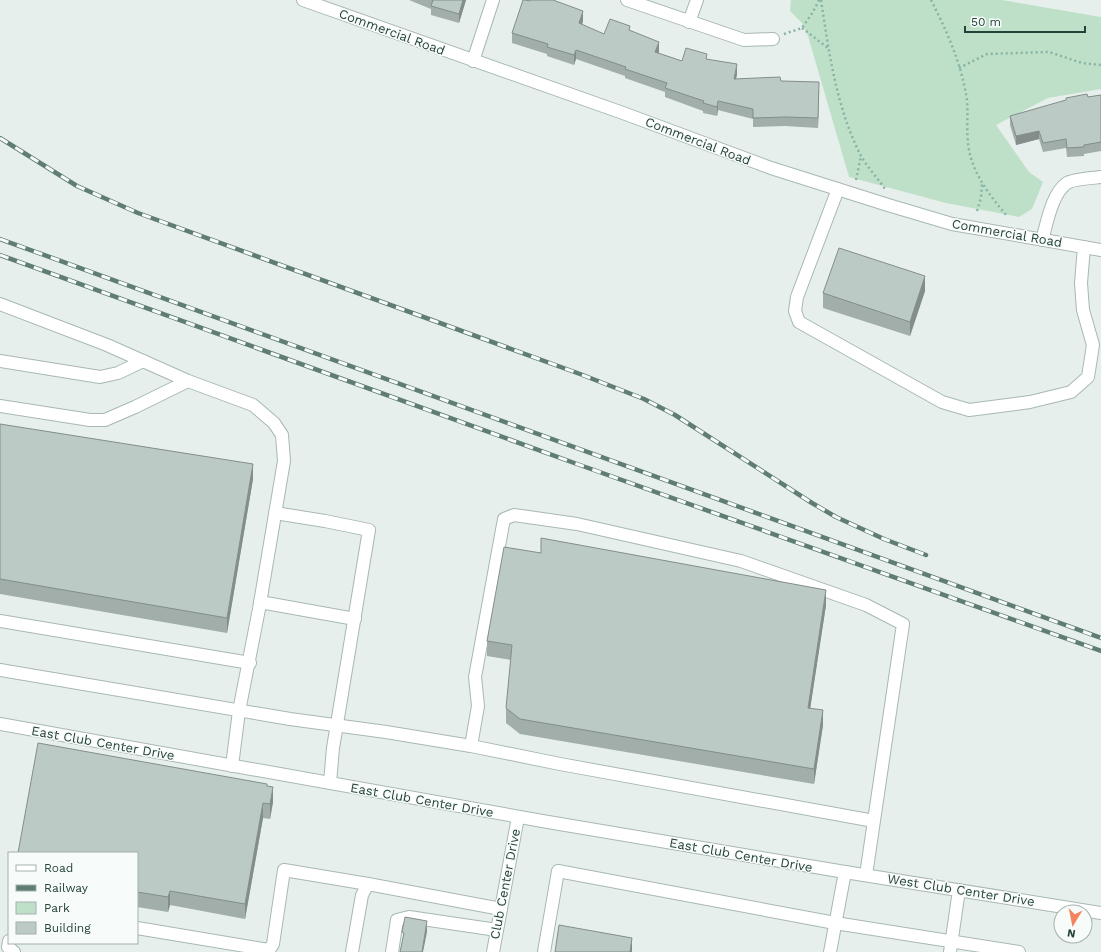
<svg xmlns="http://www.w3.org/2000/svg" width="1101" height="952" font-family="'Work Sans',sans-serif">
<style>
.green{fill:#bfe0c8}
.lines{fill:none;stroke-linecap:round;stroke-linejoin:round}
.minor-casing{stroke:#a8b8b2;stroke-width:14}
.path{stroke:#86b3a5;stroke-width:2.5;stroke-dasharray:2 3;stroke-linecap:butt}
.minor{stroke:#fff;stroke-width:12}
.rail-casing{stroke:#5f7d75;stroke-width:4.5}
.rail{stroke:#f7fbf9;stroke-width:3;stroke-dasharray:9;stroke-linecap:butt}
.wall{fill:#a1aea9}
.shaded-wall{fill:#838d89}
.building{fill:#bbcac4;stroke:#838d89}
.labels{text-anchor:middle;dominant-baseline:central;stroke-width:3;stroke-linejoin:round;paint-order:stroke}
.street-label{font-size:13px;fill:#24423a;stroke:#f7fbf9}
</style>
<rect width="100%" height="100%" fill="#e6efeb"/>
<path class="green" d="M791,0H1002L1101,17V89L1048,98L996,125L1029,172L1043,182L1032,209L1019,217L946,203L849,177L808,36L802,23L790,11Z"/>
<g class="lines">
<defs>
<g id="minor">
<path d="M303,0L623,113L771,168L888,205L952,224L1101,250"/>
<path d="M627,0L744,40L773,39"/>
<path d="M689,22L697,0"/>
<path d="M473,61L493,0"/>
<path d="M838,189L797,297L795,311L799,322L942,402L969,410L1030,402L1071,392L1088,377L1093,345L1083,310L1081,283L1084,247"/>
<path d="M1042,240C1047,223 1052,193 1067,183C1073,179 1093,178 1101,177"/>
<path d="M0,304L107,345L188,381L253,405L274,423L282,435L284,461L259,609L239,711L232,766"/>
<path d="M0,361L100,377L118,373L143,361"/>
<path d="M0,406L90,420H105L135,407L188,381"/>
<path d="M275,513L325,521L369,530L333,748L330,783"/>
<path d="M260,602L355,619"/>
<path d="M0,621L250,663"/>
<path d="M0,670L290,719L386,732L471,746"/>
<path d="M0,724L548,822L845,872L1101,913"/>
<path d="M866,875L903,624L866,605L741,561L577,524L514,515L504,519L475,677L478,706L471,746L560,764L874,821"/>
<path d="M137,928L269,950L273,944L284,870L368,884"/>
<path d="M9,941L8,947L14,952"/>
<path d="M352,952L362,895L368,884L501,909"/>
<path d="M392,952L397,920L409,917L497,930"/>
<path d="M493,952L518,817"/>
<path d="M544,952L558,871L835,923L1019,952"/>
<path d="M830,952L845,872"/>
<path d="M950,952L959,890"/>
</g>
</defs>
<use href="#minor" class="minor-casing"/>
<g class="path">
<path d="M821,0C829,52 836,106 860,154C866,166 877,177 885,189"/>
<path d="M931,0C946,29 960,61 966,94C969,109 966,126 968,142C970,170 989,195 1007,216"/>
<path d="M802,28L828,48"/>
<path d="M784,34L802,28L813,12L819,0"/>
<path d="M959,68L987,54L1049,52L1082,63L1101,65"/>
<path d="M856,180L861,156"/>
<path d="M977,211L981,198L982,183"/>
</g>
<use href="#minor" class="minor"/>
<defs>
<g id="rail">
<path d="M0,138L77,186L138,213L580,374L644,399L675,415L812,503L836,517L884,539L926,555"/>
<path d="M0,239L1101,638"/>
<path d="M0,255L577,464L1101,651"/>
</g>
</defs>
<use href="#rail" class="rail-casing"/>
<use href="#rail" class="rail"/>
</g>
<g class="wall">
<path d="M409,0H466L459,23L431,15V9Z"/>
<path d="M583,21L582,25L604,34L630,30L659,52L658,53L682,61L707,59L737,74L736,79L781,81L819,92L818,128L785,126L753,127V119L718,110L717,116L703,113V111L665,97V92L625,78V76L576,59L574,65L547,56V54L512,43V33Z"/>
<path d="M1101,95V151L1084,154V156L1067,157L1066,148L1043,152L1039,139L1016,145L1010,125V116L1088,97Z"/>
<path d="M925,291L910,336L823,308V293Z"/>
<path d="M0,424L253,479L227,633L0,594Z"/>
<path d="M826,605L810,708L823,725L814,784L520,734L506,723V708L511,660L487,656V641Z"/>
<path d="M267,786L273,802L270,819L263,818L245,919L170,905L168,912L137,907V853Z"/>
</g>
<g class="shaded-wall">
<path d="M463,0H466L459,23V14Z"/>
<path d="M583,11V21L579,33V23Z"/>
<path d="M659,42V52L655,61V52Z"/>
<path d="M576,50V59L574,65V55Z"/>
<path d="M737,64V74L734,88V79Z"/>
<path d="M819,82V92L818,128V118Z"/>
<path d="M718,101V110L717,116V107Z"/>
<path d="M1039,131V139L1016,145V136Z"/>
<path d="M925,276V291L910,336V322Z"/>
<path d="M253,464V479L227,633V618Z"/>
<path d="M826,590V605L808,723V708Z"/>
<path d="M823,710V725L814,784V769Z"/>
<path d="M273,787V802L270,819V804Z"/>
<path d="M263,803V818L245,919V904Z"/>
<path d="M170,891V905L168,912V897Z"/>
<path d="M427,921V932L423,952H422Z"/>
<path d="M632,938V952H630Z"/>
</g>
<g class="building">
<path d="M432,0H463L459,14L431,6L433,0Z"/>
<path d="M523,0H525L530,1V0H553L583,11L579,23L604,34L610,19L630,26L629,30L659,42L655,52L682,61L686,48L707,54L706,59L737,64L734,79L780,77L781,81L819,82L818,118L785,117L753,118V109L718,101L717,107L703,103L704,101L665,88L667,83L625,69L626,67L576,50L574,55L547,47L548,44L512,33Z"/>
<path d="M1087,94L1088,97L1101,95V142L1084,145V147L1067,148L1066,139L1043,143L1039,131L1016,136L1010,116L1066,100V98Z"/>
<path d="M839,248L925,276L910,322L823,293Z"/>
<path d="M0,424L253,464L227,618L0,579Z"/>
<path d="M541,538L826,590L808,708L823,710L814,769L520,719L506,708L512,645L487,641L504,547L541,553Z"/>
<path d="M38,743L267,784V786L273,787L270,804L263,803L245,904L170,891L168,897L137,892V853H18Z"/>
<path d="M405,917L427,921L422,952H400L404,933L402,932Z"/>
<path d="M559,925L632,938L630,952H555Z"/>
</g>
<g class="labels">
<g class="street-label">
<text transform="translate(392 32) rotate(20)">Commercial Road</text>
<text transform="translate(698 141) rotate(21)">Commercial Road</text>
<text transform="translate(1007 233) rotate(10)">Commercial Road</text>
<text transform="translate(103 743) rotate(10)">East Club Center Drive</text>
<text transform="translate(422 800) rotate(10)">East Club Center Drive</text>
<text transform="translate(741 855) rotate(10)">East Club Center Drive</text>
<text transform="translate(505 884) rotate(-79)">Club Center Drive</text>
<text transform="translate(961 890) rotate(9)">West Club Center Drive</text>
</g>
</g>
<rect x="8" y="852" width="130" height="92" fill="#f7fbf9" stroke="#a3b1ad"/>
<rect x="16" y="865" width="20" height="6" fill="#ffffff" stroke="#a3b1ad"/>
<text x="44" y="872" font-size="12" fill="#24423a">Road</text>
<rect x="16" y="885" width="20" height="6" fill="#5f7d75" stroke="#a3b1ad"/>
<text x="44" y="892" font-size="12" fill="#24423a">Railway</text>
<rect x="16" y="902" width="20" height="12" fill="#bfe0c8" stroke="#a3b1ad"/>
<text x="44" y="912" font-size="12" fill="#24423a">Park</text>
<rect x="16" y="922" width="20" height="12" fill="#bbcac4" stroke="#a3b1ad"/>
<text x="44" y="932" font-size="12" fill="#24423a">Building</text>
<g transform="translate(1073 924) rotate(190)"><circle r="19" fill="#f7fbf9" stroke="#a3b1ad"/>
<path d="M0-3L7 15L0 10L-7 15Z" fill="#f4845f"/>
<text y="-6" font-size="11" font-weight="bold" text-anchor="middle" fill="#24423a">N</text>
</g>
<path d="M965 26v6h120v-6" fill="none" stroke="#24423a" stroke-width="2"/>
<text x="971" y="26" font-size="12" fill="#24423a" stroke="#f7fbf9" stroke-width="3" paint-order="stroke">50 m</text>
</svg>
